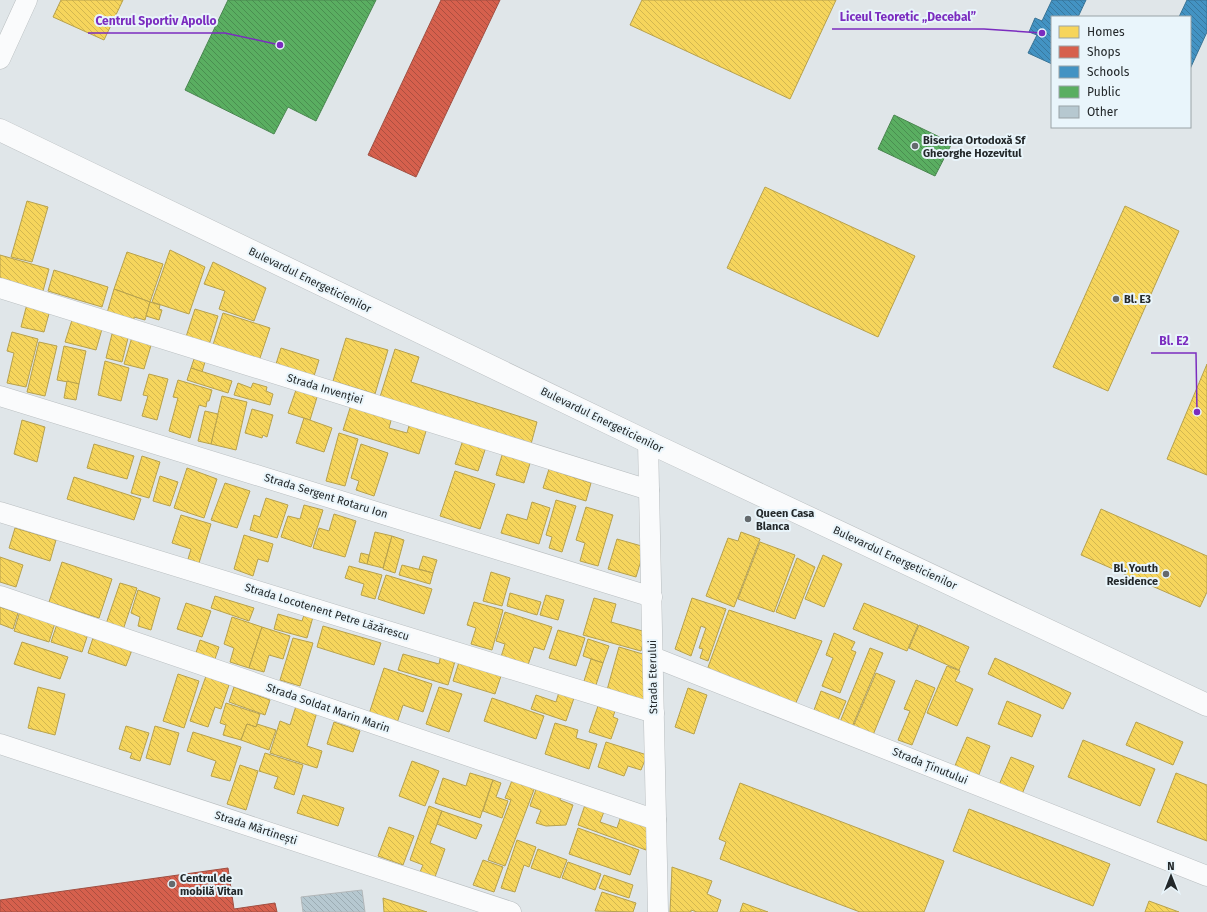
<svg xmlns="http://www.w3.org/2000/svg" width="1207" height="912" font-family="'Fira Sans',sans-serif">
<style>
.homes{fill:url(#homes-back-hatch);stroke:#b7a14d}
.shops{fill:url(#shops-back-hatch);stroke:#a04f42}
.schools{fill:url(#schools-back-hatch);stroke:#397395}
.public{fill:url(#public-back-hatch);stroke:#4a8650}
.building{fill:url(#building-back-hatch);stroke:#b2b7b9}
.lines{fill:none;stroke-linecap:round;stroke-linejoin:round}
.minor-casing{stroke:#b9bec0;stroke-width:21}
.tertiary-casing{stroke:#b9bec0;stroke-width:23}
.minor{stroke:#fafbfc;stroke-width:20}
.tertiary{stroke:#fafbfc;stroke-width:22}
.poi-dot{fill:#656a6d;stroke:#e9f5fb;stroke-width:1.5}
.labels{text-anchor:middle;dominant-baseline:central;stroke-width:4;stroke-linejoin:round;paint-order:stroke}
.poi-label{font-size:11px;font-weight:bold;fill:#23282a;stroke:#e9f5fb;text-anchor:start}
.street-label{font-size:11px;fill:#23282a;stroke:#e9f5fb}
.leader{fill:none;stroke:#7b2cbf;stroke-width:1.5}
.callout-dot{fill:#7b2cbf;stroke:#e9f5fb;stroke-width:1.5}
.callout-label{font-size:12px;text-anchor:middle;font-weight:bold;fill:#7b2cbf;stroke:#e9f5fb;stroke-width:4;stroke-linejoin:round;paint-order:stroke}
</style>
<defs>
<pattern id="homes-back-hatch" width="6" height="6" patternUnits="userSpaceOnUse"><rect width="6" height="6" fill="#f6d55c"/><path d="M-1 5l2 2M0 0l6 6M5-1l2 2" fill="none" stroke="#d3b750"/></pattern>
<pattern id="shops-back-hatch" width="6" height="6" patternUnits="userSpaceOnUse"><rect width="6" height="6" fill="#d6604d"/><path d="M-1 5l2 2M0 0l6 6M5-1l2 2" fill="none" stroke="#ad4f40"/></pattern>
<pattern id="schools-back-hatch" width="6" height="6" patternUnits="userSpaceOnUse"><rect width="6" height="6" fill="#4393c3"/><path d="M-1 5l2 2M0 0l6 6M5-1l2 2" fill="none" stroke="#38789f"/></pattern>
<pattern id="public-back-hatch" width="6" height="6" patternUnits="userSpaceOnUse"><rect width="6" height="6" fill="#5aae61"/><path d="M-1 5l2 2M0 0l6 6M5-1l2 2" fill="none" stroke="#4a8e50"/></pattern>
<pattern id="building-back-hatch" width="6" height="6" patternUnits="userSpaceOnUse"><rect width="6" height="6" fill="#b6c8d0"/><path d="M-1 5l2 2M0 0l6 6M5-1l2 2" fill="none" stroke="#9cacb3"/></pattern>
</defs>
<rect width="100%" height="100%" fill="#e0e6e9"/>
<g class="homes">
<path d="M61,0H123L104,40L53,17Z"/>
<path d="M642,0H836L790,99L630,25Z"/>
<path d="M765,187L915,256L878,337L727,268Z"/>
<path d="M27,201L48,207L32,262L11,257Z"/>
<path d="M1125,206L1179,231L1108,391L1053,367Z"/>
<path d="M170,250L205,267L189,314L152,302Z"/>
<path d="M127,252L163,264L150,302L114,289Z"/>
<path d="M0,255L49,269L43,291L0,278Z"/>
<path d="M213,262L266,288L254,321L219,309L225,291L204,284Z"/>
<path d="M54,270L108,287L102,307L48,291Z"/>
<path d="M114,289L150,302L145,320L134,317V321L107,313Z"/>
<path d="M150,302L160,305L159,309L162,310L159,320L146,316Z"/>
<path d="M27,304L50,310L44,332L21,327Z"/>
<path d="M195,309L218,316L208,348L185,340Z"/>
<path d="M223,313L270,328L258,364L212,348Z"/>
<path d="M72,320L102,329L96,350L65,342Z"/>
<path d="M113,330L129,334L122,362L106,358Z"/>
<path d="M12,332L38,339L26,387L7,383L14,353L7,351Z"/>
<path d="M132,337L152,342L144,369L124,364Z"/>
<path d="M346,338L388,350L375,394L333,381Z"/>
<path d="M39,342L57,346L45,396L27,392Z"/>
<path d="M64,346L86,351L79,384L57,380Z"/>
<path d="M281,348L319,360L314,376L276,364Z"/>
<path d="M395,349L419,357L411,382L537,422L531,444L380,397Z"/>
<path d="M194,359L205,362L202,372L191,368Z"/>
<path d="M105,361L129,368L121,401L98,395Z"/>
<path d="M1207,364V475L1167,459Z"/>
<path d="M191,368L232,381L228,393L187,380Z"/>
<path d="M149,374L168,379L157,420L142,416L148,396L143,395Z"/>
<path d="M178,380L212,390L209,401H207L206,407L199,405L190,438L169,431L178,398L173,397Z"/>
<path d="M67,381L79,384L76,400L64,398Z"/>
<path d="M238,383L251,388L253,383L267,387L266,391L273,394L270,405L234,395Z"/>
<path d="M297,387L318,394L310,420L288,413Z"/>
<path d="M222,396L247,402L236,450L211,444Z"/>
<path d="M351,405L392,417L389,428L407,433L410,422L427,428L419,454L343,430Z"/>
<path d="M252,409L273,415L267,437L263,435L262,438L245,433Z"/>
<path d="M205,411L218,414L211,444L198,441Z"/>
<path d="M304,418L332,428L324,452L296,443Z"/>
<path d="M22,420L45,427L37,462L14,454Z"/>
<path d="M339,433L358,439L345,486L326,481Z"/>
<path d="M463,440L486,447L478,471L455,464Z"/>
<path d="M94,444L134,456L127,479L87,468Z"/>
<path d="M361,444L388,453L374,496L356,490L359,481L351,478Z"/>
<path d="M503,452L531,460L524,483L496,475Z"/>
<path d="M142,456L160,462L149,498L131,493Z"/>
<path d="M187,468L217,479L204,518L174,508Z"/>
<path d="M549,469L591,483L586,501L543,488Z"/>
<path d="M455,471L495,484L480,529L440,516Z"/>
<path d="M160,476L178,482L170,506L153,501Z"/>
<path d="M74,477L141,499L134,520L67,499Z"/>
<path d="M225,483L250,491L237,528L211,520Z"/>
<path d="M266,498L288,505L277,538L250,530L254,515L260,517Z"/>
<path d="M556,500L576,506L562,552L549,548L552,537L546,535Z"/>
<path d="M532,502L550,508L539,544L501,533L507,514L527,520Z"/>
<path d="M304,505L323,510L311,547L281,537L288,516L300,519Z"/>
<path d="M586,507L613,515L598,566L580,561L585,543L576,540Z"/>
<path d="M1101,509L1207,556V592L1200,607L1081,555Z"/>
<path d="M334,514L356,521L345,557L313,548L319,528L329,531Z"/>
<path d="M181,515L211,524L199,563L188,559L191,549L172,543Z"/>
<path d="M15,528L56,540L50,561L9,548Z"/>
<path d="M375,532L392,536L383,568L367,564Z"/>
<path d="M741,532L760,539L734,607L706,596L728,538L738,541Z"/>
<path d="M244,535L273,544L268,562L258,559L253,576L234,569Z"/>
<path d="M392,536L404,540L395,573L383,569Z"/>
<path d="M617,539L645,547L636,577L608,569Z"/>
<path d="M760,542L795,555L774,612L738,599Z"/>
<path d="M361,553L369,555L367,564L359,562Z"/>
<path d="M823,555L842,564L824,607L805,599Z"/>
<path d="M423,556L437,560L433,573L419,569Z"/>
<path d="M0,557L23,565L16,587L0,582Z"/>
<path d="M797,558L815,567L795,619L776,612Z"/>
<path d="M62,562L112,579L99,618L49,602Z"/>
<path d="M402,565L433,573L430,584L399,575Z"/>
<path d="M349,566L382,575L375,599L361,595L364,584L345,578Z"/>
<path d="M491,572L510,578L502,606L483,601Z"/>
<path d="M386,575L432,589L424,614L378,599Z"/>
<path d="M120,583L137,588L123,630L106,624Z"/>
<path d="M138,590L160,598L151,630L138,626L140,617L131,613Z"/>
<path d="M510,593L541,602L537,615L507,606Z"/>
<path d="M546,595L564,600L558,620L540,615Z"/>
<path d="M215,596L254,608L249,621L211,608Z"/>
<path d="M594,598L616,604L611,622L646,632L641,651L583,635Z"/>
<path d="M692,598L726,609L708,661L700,658L703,649L699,648L706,628L701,626L691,656L675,649Z"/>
<path d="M474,602L503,610L492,650L471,644L476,628L467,625Z"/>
<path d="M186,603L211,611L202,637L177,629Z"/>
<path d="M864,603L918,625L907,651L853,629Z"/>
<path d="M0,607L18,613L13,629L0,624Z"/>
<path d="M729,610L822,641L795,705L707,670Z"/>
<path d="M20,611L55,623L49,642L14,631Z"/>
<path d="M505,612L552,627L544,650L534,647L528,665L501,657L505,644L496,641Z"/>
<path d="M278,614L302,621L304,615L313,617L307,638L274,629Z"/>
<path d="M232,617L262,627L249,668L230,662L234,648L224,644Z"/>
<path d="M57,624L88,634L82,652L51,642Z"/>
<path d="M919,625L969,647L959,670L909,648Z"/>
<path d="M323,626L381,643L374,665L317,647Z"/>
<path d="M262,627L290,636L283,659L269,655L264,672L249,668Z"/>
<path d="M558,630L585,638L576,666L549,658Z"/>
<path d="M834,633L855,642L851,650L856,652L840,693L822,686L833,658L826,655Z"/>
<path d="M93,638L132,650L126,666L88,653Z"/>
<path d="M293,638L313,643L300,686L280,680Z"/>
<path d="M588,639L609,646L603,663L583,656Z"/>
<path d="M200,640L219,647L214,662L195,656Z"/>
<path d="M22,642L68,657L60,679L14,664Z"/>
<path d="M619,647L646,655L644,702L607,690Z"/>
<path d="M870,648L883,653L852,727L840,722Z"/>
<path d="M403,654L439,664L441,654L456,658L448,685L398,670Z"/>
<path d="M995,658L1071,693L1063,709L988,674Z"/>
<path d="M460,659L502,673L495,694L453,681Z"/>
<path d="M591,659L603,663L596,685L584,681Z"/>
<path d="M947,666L960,671L955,681L973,689L957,726L927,713Z"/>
<path d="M384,668L432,684L423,712L403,705L397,723L369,714Z"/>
<path d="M876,673L895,681L873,735L853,727Z"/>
<path d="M178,674L199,681L184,728L163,721Z"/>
<path d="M206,676L229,685L221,709L215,707L208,727L190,721Z"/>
<path d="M916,680L935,688L912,745L898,740L910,711L904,709Z"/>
<path d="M38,687L65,694L55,735L28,728Z"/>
<path d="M234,687L270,700L265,715L229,702Z"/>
<path d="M439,687L462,694L449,732L426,724Z"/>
<path d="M688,688L707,695L694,734L675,727Z"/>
<path d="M821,691L846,701L838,720L814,710Z"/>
<path d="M559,692L574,698L566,721L531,709L536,695L556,702Z"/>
<path d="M492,698L544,716L536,739L484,721Z"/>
<path d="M1007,701L1041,715L1032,737L998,724Z"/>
<path d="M226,703L260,714L256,727L247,724L241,740L223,735L226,725L220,723Z"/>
<path d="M296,706L317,712L307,746L322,751L317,768L270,753L280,721L290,725Z"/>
<path d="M598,706L615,711L613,717L618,719L611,739L589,732Z"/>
<path d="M334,722L360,731L353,752L327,744Z"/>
<path d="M1136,722L1183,742L1173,765L1126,745Z"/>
<path d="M555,723L578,730L576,738L597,744L589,769L545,754Z"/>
<path d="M247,724L256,727L257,724L276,730L269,750L241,740Z"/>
<path d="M126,726L149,733L140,761L130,758L132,753L119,749Z"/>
<path d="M155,726L179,733L170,765L146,758Z"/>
<path d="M193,732L241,747L230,781L211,776L216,761L187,751Z"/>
<path d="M967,737L990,746L978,777L954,768Z"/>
<path d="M1083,740L1155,769L1140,806L1068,777Z"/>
<path d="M606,742L647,755L641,770L628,766L624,776L598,767Z"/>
<path d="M265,753L303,765L294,795L274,788L278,777L259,771Z"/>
<path d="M1011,757L1034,766L1022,794L999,785Z"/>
<path d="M412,761L439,771L425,806L399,796Z"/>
<path d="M240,765L258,771L246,810L227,804Z"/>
<path d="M470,773L493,780L480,818L435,803L443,778L466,786Z"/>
<path d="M1176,773L1207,785V841L1157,822Z"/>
<path d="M513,778L535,787L505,866L488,860L511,800L505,798Z"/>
<path d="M493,780L501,783L496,797L508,801L502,818L483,811Z"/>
<path d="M740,783L944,861L924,912H860L720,859L726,842L719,839Z"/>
<path d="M538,784L562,793L560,800L573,805L566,825L546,826L536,823L541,810L530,806Z"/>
<path d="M303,795L344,808L338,826L297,813Z"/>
<path d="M586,802L605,809L600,822L617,828L621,816L650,826L646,850L578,825Z"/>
<path d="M429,806L442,811L430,843L445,849L435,877L420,872L423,865L410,860Z"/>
<path d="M969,809L1110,864L1093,906L953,851Z"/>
<path d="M442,811L482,825L476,839L437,824Z"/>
<path d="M389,827L414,836L403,865L378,856Z"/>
<path d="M578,828L639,850L630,875L569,854Z"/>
<path d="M517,840L536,847L529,867L524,865L515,892L501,888Z"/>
<path d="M538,849L567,860L560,878L531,868Z"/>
<path d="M483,860L503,867L494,892L473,885Z"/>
<path d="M568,862L601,874L595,890L562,878Z"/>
<path d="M672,867L712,881L707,894L721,900L717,912H697L691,910V912H670Z"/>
<path d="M604,875L633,885L629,898L599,888Z"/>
<path d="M602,892L636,903L633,912L595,911Z"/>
<path d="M383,898L427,912H384Z"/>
<path d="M1149,901L1179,912H1145Z"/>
<path d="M743,903L768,912H740Z"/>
</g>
<g class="shops">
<path d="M441,0H500L416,177L368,155Z"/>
<path d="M228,868L234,909L275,903L277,912H0V900Z"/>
</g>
<g class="schools">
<path d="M1052,0H1086L1078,17H1052V64L1028,53L1037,35L1029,32L1035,18L1042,21Z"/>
<path d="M1187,0H1207V32L1190,69V17H1179Z"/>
</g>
<g class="public">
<path d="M228,0H376L316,121L288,107L274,134L185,90Z"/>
<path d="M894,115L952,143L935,176L878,149Z"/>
</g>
<path class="building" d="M362,890L365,912H303L301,897Z"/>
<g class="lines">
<defs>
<g id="minor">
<path d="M0,59L27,0"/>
<path d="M0,288L649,490"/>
<path d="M0,396L652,597"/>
<path d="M648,442L658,912"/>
<path d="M0,512L654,713"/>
<path d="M0,596L656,820"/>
<path d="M653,657L1207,876"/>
<path d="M0,744L511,912"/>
</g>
<path id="tertiary" d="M0,130L648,442L1207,705"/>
</defs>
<use href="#minor" class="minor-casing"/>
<use href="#tertiary" class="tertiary-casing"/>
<use href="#minor" class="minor"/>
<use href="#tertiary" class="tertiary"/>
</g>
<g class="poi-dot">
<circle cx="915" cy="146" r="4"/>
<circle cx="1116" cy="299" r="4"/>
<circle cx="748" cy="519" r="4"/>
<circle cx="1166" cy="574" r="4"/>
<circle cx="172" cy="884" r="4"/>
</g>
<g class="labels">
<g class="poi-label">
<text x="923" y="140">Biserica Ortodoxă Sf<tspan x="923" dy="13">Gheorghe Hozevitul</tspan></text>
<text x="1124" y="299">Bl. E3</text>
<text x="756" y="513">Queen Casa<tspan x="756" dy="13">Blanca</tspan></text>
<text x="1158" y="568" text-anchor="end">Bl. Youth<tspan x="1158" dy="13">Residence</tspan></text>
<text x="180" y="878">Centrul de<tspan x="180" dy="13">mobilă Vitan</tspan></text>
</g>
<g class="street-label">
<text transform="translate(310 280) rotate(26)">Bulevardul Energeticienilor</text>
<text transform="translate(325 389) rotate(17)">Strada Invenției</text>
<text transform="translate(602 420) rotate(26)">Bulevardul Energeticienilor</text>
<text transform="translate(326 496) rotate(17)">Strada Sergent Rotaru Ion</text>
<text transform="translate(895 558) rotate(25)">Bulevardul Energeticienilor</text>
<text transform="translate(327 612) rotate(17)">Strada Locotenent Petre Lăzărescu</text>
<text transform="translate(653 677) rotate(-91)">Strada Eterului</text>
<text transform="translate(328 708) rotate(19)">Strada Soldat Marin Marin</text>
<text transform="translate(930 766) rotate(22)">Strada Ținutului</text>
<text transform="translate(256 828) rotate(18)">Strada Mărtinești</text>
</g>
</g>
<path class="leader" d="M1042 33L984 29H832M280 45L225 33H88M1197 412L1196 353H1151"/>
<g class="callout-dot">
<circle cx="1042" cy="33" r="4"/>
<circle cx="280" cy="45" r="4"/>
<circle cx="1197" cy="412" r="4"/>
</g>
<g class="callout-label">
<text x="908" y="21">Liceul Teoretic „Decebal”</text>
<text x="156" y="25">Centrul Sportiv Apollo</text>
<text x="1174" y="345">Bl. E2</text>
</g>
<rect x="1051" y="16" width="140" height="112" fill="#e9f5fb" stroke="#9aa3a7"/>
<rect x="1059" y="26" width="20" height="12" fill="#f6d55c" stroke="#9aa3a7"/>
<text x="1087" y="36" font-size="12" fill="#23282a">Homes</text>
<rect x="1059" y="46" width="20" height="12" fill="#d6604d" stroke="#9aa3a7"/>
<text x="1087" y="56" font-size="12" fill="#23282a">Shops</text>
<rect x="1059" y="66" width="20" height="12" fill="#4393c3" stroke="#9aa3a7"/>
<text x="1087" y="76" font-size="12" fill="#23282a">Schools</text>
<rect x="1059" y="86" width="20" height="12" fill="#5aae61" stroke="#9aa3a7"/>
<text x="1087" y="96" font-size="12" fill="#23282a">Public</text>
<rect x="1059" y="106" width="20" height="12" fill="#b6c8d0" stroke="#9aa3a7"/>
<text x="1087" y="116" font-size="12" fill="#23282a">Other</text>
<g transform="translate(1171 876)" stroke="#e9f5fb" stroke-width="3" paint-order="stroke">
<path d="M0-3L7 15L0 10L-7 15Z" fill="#23282a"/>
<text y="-6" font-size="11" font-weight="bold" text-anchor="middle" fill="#23282a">N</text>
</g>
</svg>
